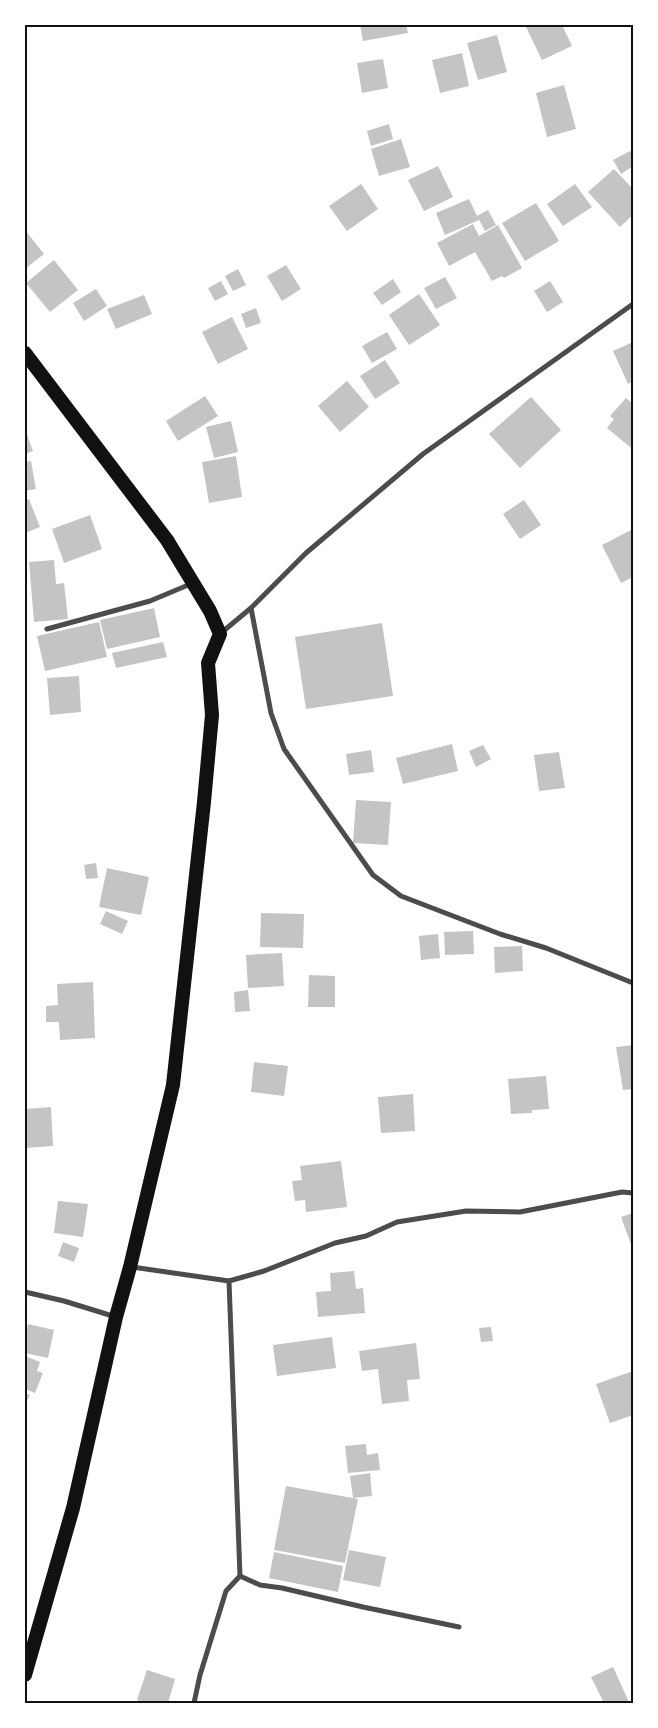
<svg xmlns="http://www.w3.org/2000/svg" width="658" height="1728" font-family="Barlow,sans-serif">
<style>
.building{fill:#c4c4c4}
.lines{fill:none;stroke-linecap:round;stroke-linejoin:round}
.minor{stroke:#4c4c4c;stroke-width:5}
.trunk{stroke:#111;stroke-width:14}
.neatline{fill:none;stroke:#111;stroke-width:2}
</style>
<rect width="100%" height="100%" fill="#fff"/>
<g class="building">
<path d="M360,25H406L408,33L363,41Z"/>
<path d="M531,25H562L572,46L542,60L526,27Z"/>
<path d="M497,35L507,72L478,80L467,43Z"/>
<path d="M462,53L469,86L440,93L432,60Z"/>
<path d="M383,59L388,88L362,93L357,63Z"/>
<path d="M564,85L576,129L547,137L536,93Z"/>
<path d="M389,124L393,139L371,146L367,131Z"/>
<path d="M401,139L410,167L379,176L371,149Z"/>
<path d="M630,151L633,155V166L621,174L613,160Z"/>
<path d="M438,166L453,197L424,211L408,180Z"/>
<path d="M614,169L633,189V215L620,227L588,192Z"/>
<path d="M361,184L378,209L347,231L329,206Z"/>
<path d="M575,184L592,207L563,226L547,204Z"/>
<path d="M469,199L479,220L445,235L436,213Z"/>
<path d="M536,203L559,241L525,261L502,223Z"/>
<path d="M488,210L496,225L485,231L477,216Z"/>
<path d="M473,224L479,236L498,225L522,268L504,278L502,276L492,281L475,252L449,266L437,243Z"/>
<path d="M25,230L44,254L25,269Z"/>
<path d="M54,260L78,290L50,312L26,283Z"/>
<path d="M286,265L301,289L282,301L267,276Z"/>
<path d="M238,269L246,285L233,291L225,276Z"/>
<path d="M445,277L457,298L436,309L424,288Z"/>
<path d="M393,279L401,292L382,305L373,293Z"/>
<path d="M221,281L228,294L215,301L208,288Z"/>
<path d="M550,281L563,302L547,312L534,291Z"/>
<path d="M96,289L107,306L84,321L73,303Z"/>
<path d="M419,294L440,325L409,345L389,315Z"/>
<path d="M144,295L152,314L116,329L107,309Z"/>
<path d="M256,308L261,323L246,328L241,314Z"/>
<path d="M232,317L248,349L218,364L202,332Z"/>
<path d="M387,332L397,349L372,363L362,346Z"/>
<path d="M633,342V381L628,384L613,351Z"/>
<path d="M385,360L400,383L375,399L360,376Z"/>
<path d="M347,381L369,407L340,432L318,406Z"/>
<path d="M205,396L218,416L178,441L166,421Z"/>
<path d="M531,397L561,430L520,468L489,434Z"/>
<path d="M626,398L633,404V444L630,447L607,428L614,419L610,416Z"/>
<path d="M231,421L238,452L214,458L206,427Z"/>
<path d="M25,429L33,451L25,454Z"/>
<path d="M236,456L242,497L209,503L202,462Z"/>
<path d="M31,461L36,489L25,491V462Z"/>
<path d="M29,499L40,527L25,533V500Z"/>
<path d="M524,500L541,525L520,539L503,514Z"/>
<path d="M90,515L102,549L64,563L52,529Z"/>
<path d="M631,530L633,534V577L621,583L602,545Z"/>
<path d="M54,560L56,584L64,583L68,619L34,622L29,562Z"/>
<path d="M154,608L160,637L107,649L100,620Z"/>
<path d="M99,622L107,657L45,671L37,636Z"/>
<path d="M382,623L393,696L306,709L295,637Z"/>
<path d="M163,642L167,657L116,668L112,653Z"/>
<path d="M79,676L81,712L50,715L47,678Z"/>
<path d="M452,744L458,771L403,784L396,758Z"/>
<path d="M483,745L491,759L476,767L469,751Z"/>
<path d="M371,750L374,772L349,775L346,754Z"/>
<path d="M559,752L565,788L539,791L534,755Z"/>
<path d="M356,800L391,802L388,845L353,843Z"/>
<path d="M96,863L98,878L86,879L84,865Z"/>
<path d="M107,868L149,877L141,915L99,907Z"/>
<path d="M106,911L128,921L122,934L100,924Z"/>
<path d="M261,913L304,914L303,948L260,947Z"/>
<path d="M473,931L474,954L445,955L444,932Z"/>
<path d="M438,934L440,958L421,960L419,936Z"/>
<path d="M522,946L523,971L495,973L494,947Z"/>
<path d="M282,953L284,986L248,988L246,955Z"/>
<path d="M309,975L335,976V1007H308Z"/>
<path d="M93,982L95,1038L60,1040L59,1022H46V1006L58,1005L57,984Z"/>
<path d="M248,990L250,1011L235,1012L234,992Z"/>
<path d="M633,1045V1089L623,1090L616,1047Z"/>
<path d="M254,1062L288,1066L284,1096L251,1092Z"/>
<path d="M546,1076L549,1109L532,1110V1113L511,1114L508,1079Z"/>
<path d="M413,1094L415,1131L381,1133L378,1097Z"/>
<path d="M51,1107L53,1146L25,1148V1109Z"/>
<path d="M341,1161L347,1207L306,1212L305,1200L295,1201L292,1181L302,1180L300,1166Z"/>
<path d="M58,1201L88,1204L83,1237L54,1233Z"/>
<path d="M633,1213V1250L621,1217Z"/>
<path d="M63,1242L79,1248L74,1262L58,1256Z"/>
<path d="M354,1271L356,1289L363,1288L365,1313L318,1317L316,1292L331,1291L330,1273Z"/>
<path d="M28,1324L54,1330L48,1358L25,1353V1338Z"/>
<path d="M491,1327L493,1341L481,1342L479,1328Z"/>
<path d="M332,1337L336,1368L277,1376L273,1345Z"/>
<path d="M416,1343L420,1379L407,1380L409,1401L382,1404L378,1369L362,1371L359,1351Z"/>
<path d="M25,1356L40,1362L37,1371L43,1373L35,1393L25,1389Z"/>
<path d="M633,1371V1415L610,1423L596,1384Z"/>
<path d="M25,1393L30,1395L25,1405Z"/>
<path d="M366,1444L367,1455L378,1453L380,1470L348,1473L345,1446Z"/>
<path d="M370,1473L372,1496L353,1498L350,1476Z"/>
<path d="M286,1486L358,1499L345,1563L274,1550Z"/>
<path d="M349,1550L386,1557L380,1587L343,1580Z"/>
<path d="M274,1552L343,1566L338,1592L269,1578Z"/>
<path d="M613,1667L629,1702L627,1703H604L591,1677Z"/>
<path d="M147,1670L175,1679L168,1703H146L137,1700Z"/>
</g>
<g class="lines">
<g class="minor">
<path d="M251,608L271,713L284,749L373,875L401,896L500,934L546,948L633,983"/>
<path d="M47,629L150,601L193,583"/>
<path d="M221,633L251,608L306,553L423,454L633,304"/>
<path d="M132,1267L229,1281L240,1576"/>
<path d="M229,1281L264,1271L335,1243L366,1236L397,1222L466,1211L520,1212L622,1192L633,1193"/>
<path d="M25,1292L64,1301L116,1317"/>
<path d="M194,1703L200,1675L226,1591L240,1576L260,1585L282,1588L363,1607L459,1627"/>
</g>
<path class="trunk" d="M25,353L167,540L210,611L220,634L208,663L212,715L204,802L173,1085L130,1267L116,1317L73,1508L25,1675"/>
</g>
<rect width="658" height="1728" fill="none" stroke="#ffffff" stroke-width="52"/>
<rect x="26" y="26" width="606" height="1676" class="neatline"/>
</svg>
